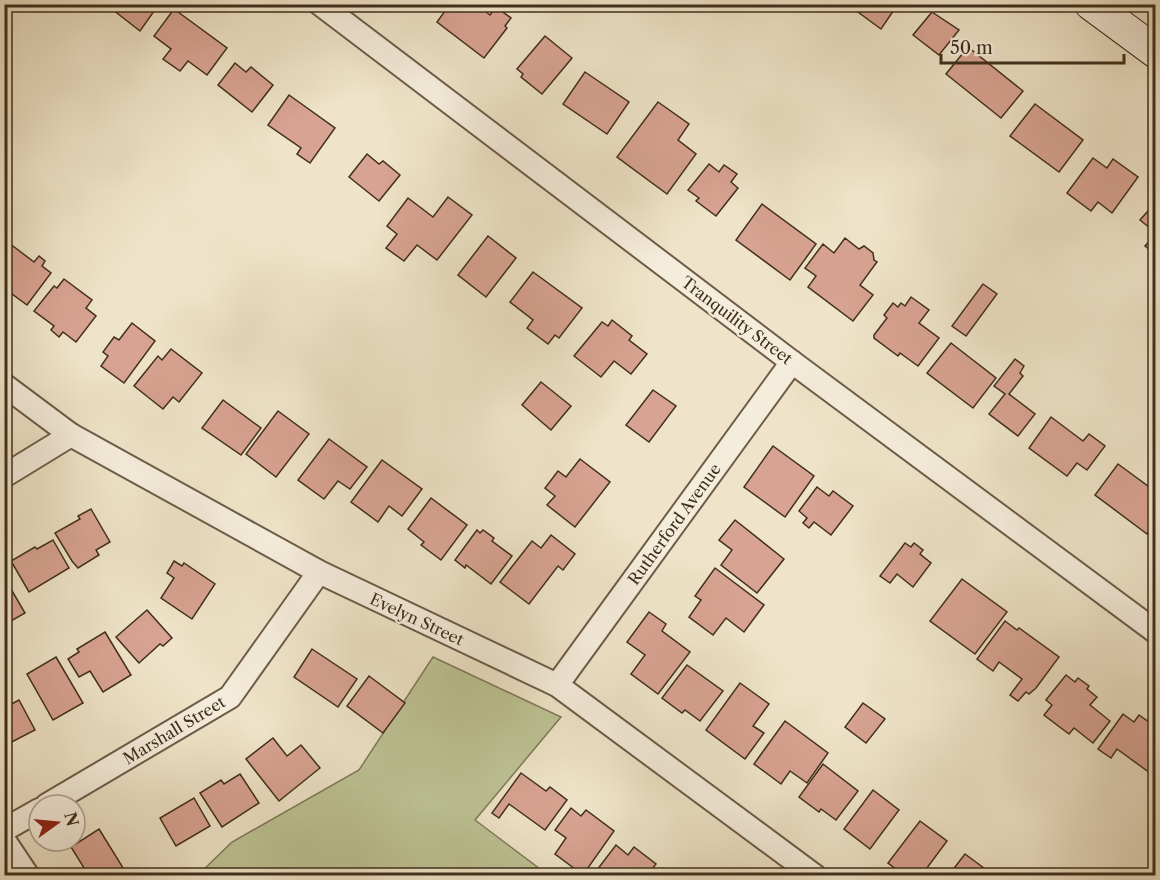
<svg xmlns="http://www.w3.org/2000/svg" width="1160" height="880" font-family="'Libre Caslon Text',serif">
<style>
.green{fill:#bdc394;stroke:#7e7958;stroke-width:1.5}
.building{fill:#d8a392;stroke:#402f1d;stroke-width:1.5}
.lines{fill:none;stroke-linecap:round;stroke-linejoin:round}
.street-casing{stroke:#6c5c48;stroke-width:26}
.secondary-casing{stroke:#402f1d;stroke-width:34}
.street{stroke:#f5eddc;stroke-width:22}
.secondary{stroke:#f5eddc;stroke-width:32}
.labels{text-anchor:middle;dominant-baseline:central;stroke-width:4.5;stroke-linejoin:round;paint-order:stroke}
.street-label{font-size:16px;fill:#402f1d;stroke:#f5eddc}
</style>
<rect width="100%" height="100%" fill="#efe4c9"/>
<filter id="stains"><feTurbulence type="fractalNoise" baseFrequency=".00333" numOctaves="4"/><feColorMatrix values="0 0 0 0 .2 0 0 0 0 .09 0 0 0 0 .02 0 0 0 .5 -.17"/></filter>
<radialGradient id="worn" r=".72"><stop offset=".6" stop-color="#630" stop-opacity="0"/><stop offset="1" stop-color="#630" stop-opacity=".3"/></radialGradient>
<path class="green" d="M433,657L561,717L475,820L548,875L197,876L232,842L359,770Z"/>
<g class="building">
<path d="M109,4H159L140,31L108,6Z"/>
<path d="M450,4H476L490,15L496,7L511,18L505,26L507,28L484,58L437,22Z"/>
<path d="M847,4H898L881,29Z"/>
<path d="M174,9L227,48L207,75L188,61L180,71L163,59L171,49L154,36Z"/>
<path d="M932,12L959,30L939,55L913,35Z"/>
<path d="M545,36L572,58L542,94L521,77L523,74L517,69Z"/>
<path d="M968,47L1023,91L1001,118L946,74Z"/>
<path d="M235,63L246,72L251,67L273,85L252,112L218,85Z"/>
<path d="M585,72L629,102L607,134L563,104Z"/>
<path d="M289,95L335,128L310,163L297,154L301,148L268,125Z"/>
<path d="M658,102L689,124L678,140L696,154L667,194L617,157Z"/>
<path d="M1035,104L1083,140L1059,172L1010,136Z"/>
<path d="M367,154L379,164L383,161L400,175L379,201L349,177Z"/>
<path d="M1093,158L1107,168L1113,159L1138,177L1112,213L1098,202L1091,211L1067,193Z"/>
<path d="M709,164L719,172L724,165L737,174L731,182L738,188L716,216L696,201L699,198L688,190Z"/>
<path d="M448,197L472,215L437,260L417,245L404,261L386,248L397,234L387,226L408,198L433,217Z"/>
<path d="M1156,202V233L1140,220Z"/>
<path d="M762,204L816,244L790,280L736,240Z"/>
<path d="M1156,234V255L1145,246Z"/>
<path d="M488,236L516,258L486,297L458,275Z"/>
<path d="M845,238L859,249L864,246L873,253L874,260L877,262L860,285L873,295L853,321L808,287L816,276L805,268L823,244L834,253Z"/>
<path d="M9,243L34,262L39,256L45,261L42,266L51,273L27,305L4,288V248Z"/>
<path d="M533,272L582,308L559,338L555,335L548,344L527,328L533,320L510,302Z"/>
<path d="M64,279L92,300L86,308L96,316L76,342L63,332L59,337L51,330L54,326L34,311L54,286L57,288Z"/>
<path d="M983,284L997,294L966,336L952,326Z"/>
<path d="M911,297L929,310L919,323L939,338L918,366L900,353L898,356L874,338V335L887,318L884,315L893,303L898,307L901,303L905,306Z"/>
<path d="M612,320L632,336L629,340L647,354L631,374L614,361L601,377L574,356L602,322L608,326Z"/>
<path d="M132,323L155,341L124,383L101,366L108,356L103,352L114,337L119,340Z"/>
<path d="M951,343L996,378L973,408L927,373Z"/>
<path d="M171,349L202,373L179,402L173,397L163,409L134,386L158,356L162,360Z"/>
<path d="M1015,359L1024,366L1020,373L1023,376L1009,394L1035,414L1018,436L989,414L1005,394L994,386Z"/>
<path d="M541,382L571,406L551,430L522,405Z"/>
<path d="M653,390L676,406L649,442L626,425Z"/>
<path d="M223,400L261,428L241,455L202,428Z"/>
<path d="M278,411L309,434L276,477L246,454Z"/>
<path d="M1051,417L1083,441L1089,434L1105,446L1087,470L1077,463L1067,476L1029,448Z"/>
<path d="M329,439L367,467L350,489L338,481L324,499L298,480Z"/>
<path d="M773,446L814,476L785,517L744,487Z"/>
<path d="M580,459L610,482L575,527L547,505L555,496L545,488L558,471L566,477Z"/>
<path d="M382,460L422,489L402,516L389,506L378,522L351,502Z"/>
<path d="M1118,464L1156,492V523L1147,534L1095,495Z"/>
<path d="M817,487L829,496L833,491L853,506L831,535L814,522L809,528L803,523L807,518L799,511Z"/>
<path d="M431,498L467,525L441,560L421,545L424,542L408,529Z"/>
<path d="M91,509L110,542L96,550L99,555L78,568L72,561L55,533L80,519L78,516Z"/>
<path d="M735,520L784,559L757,593L721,565L732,550L719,540Z"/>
<path d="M477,530L480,533L483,530L494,538L492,541L512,556L491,584L466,565L465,568L455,560Z"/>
<path d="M551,535L575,554L563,570L558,566L529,604L500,582L532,541L541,548Z"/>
<path d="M53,540L69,568L29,592L11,561L35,547L37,549Z"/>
<path d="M905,543L911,547L914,543L923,550L920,554L931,563L913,587L897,574L890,583L880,576Z"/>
<path d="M174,561L182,566L184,563L215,584L192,619L161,598L174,578L167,573Z"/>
<path d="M715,568L764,605L744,632L726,618L713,635L689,617L701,600L695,596Z"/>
<path d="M4,577L25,613L4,625Z"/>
<path d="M962,579L1007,612L975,654L930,621Z"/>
<path d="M147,610L172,638L163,646L160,644L139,663L116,637Z"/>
<path d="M649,612L666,624L662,631L690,652L658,694L631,674L645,655L627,642Z"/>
<path d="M1005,621L1017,630L1019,628L1059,657L1036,688L1029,694L1026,692L1018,701L1010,695L1022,679L999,662L993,671L977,659Z"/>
<path d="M105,632L131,675L103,692L90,671L79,677L68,659L79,652L77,649Z"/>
<path d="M312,649L357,679L338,707L294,677Z"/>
<path d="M56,657L83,703L53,720L27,674Z"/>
<path d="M687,665L723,691L700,721L685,710L682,713L662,698Z"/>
<path d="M1066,675L1075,682L1078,678L1089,686L1087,689L1097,697L1090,705L1110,721L1093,743L1074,728L1069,734L1044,715L1052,705L1046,700Z"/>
<path d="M369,676L405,703L383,733L347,706Z"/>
<path d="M740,683L769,704L753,726L764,733L745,759L706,730Z"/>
<path d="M19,700L35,730L4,746V708Z"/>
<path d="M863,703L885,719L866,743L845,727Z"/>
<path d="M1123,714L1134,722L1139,715L1156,727V765L1150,773L1117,749L1111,758L1098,749Z"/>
<path d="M785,721L828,753L807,783L790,771L781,784L754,764Z"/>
<path d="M273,738L287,756L301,745L320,768L279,801L246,759Z"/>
<path d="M823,764L858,791L836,820L821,809L819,812L799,797Z"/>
<path d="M521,773L546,791L550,787L567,800L545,830L509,804L499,818L492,813Z"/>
<path d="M240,774L259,803L222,827L200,793L221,780L224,784Z"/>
<path d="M873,790L899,810L870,849L844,829Z"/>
<path d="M194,798L210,826L176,846L160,818Z"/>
<path d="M571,808L581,816L586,810L614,831L583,875L555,854L566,838L555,830Z"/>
<path d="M920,821L947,841L921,876H905L888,863Z"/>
<path d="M99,829L125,871L118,876H89L71,847Z"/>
<path d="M616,845L628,855L634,847L656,864L647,876H604L597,870Z"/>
<path d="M965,854L992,874L991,876H948Z"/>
<path d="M663,868L673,876H657Z"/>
</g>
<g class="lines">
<defs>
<g id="street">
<path d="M320,4L792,362L1156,632"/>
<path d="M4,385L71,435L319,572L557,685L815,876"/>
<path d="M4,476L71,435"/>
<path d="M557,685L792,362"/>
<path d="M47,805L230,697L319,572"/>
<path d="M4,830L39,810"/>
<path d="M4,840L28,876"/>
</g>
<path id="secondary" d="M1091,4L1156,52"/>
</defs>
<use href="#street" class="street-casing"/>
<use href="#secondary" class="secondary-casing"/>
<use href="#street" class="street"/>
<use href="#secondary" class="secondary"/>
</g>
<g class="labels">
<g class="street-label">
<text transform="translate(737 320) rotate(37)">Tranquility Street</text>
<text transform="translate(674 524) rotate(-54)">Rutherford Avenue</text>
<text transform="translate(417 619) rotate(25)">Evelyn Street</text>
<text transform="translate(174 730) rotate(-31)">Marshall Street</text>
</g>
</g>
<rect width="1160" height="880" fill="none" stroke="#efe4c9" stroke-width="24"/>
<rect x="6" y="6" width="1148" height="868" fill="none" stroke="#402f1d" stroke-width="3"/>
<rect x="12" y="12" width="1136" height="856" fill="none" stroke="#402f1d" stroke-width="1.5"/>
<g transform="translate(57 823) rotate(75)"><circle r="28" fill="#f5eddc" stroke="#ada190" stroke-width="1.5"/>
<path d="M0-4.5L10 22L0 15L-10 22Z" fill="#8f2418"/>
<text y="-9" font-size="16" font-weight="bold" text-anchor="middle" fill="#402f1d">N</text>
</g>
<path d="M941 54v9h183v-9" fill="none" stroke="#402f1d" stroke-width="3"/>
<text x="950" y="54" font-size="18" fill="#402f1d" stroke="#f5eddc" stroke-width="4.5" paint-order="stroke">50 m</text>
<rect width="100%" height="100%" filter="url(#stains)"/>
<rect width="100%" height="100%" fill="url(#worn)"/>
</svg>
